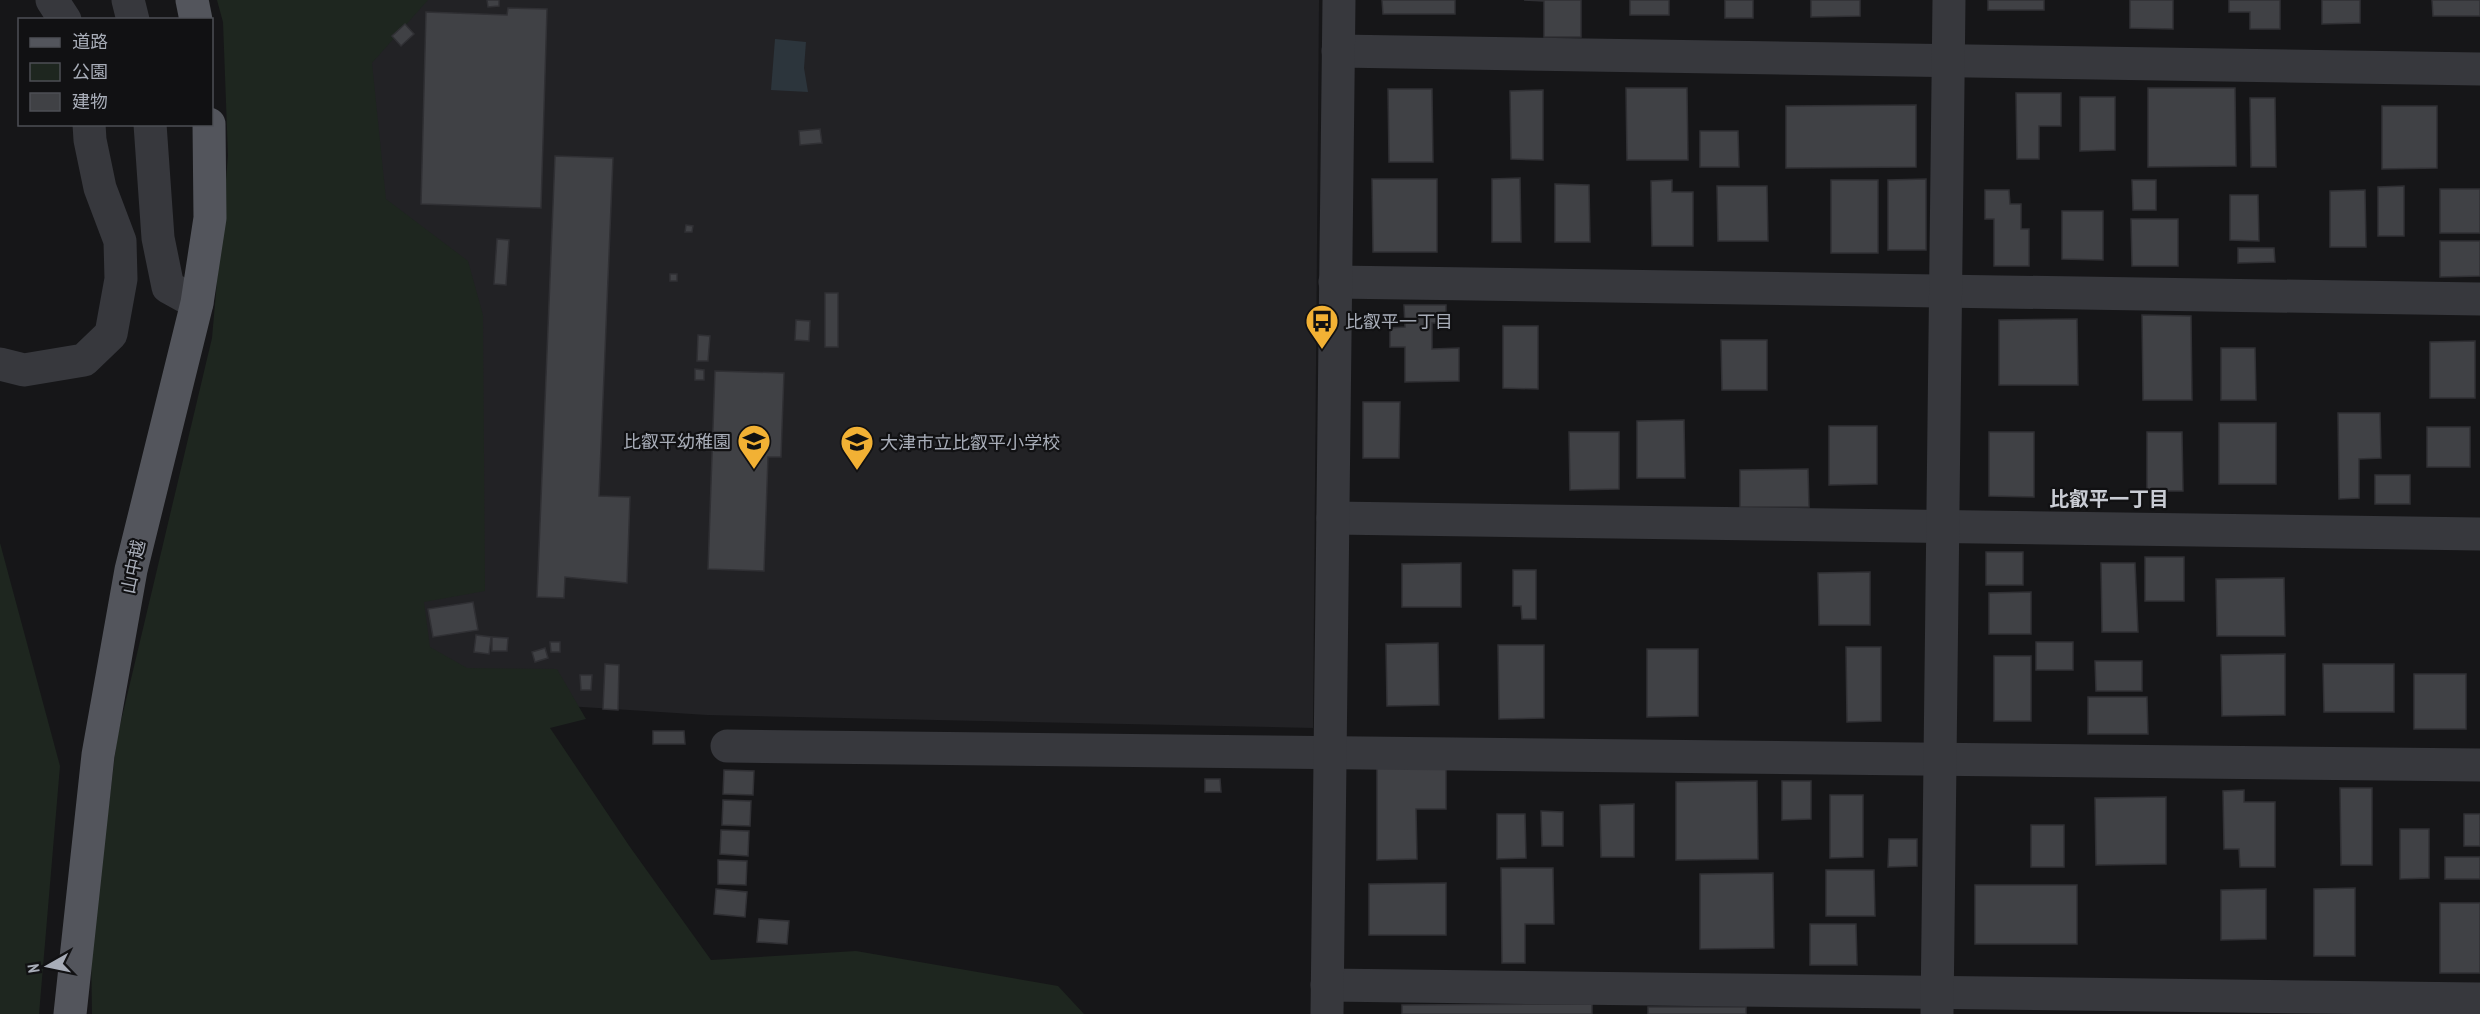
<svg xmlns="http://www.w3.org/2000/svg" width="2480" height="1014" font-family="'PT Sans Narrow','Noto Sans JP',sans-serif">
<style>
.built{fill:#222225}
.green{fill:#1e261f}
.water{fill:#2c353c}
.building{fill:#404145;stroke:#303034;stroke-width:1.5}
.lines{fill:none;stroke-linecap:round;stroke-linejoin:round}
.minor{stroke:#37383d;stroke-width:33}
.major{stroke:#53555c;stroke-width:33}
.labels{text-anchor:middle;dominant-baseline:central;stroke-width:4.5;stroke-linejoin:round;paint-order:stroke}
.poi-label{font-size:18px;fill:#a8adb8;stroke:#111113;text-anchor:start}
.street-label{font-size:18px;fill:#a8adb8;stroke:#111113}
.neighbourhood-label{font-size:20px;font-weight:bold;fill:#c9ccd4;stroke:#111113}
</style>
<rect width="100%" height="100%" fill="#161618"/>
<path class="built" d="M394,0H1319L1313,728L707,715L428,697L350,50Z"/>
<g class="green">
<path d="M217,0H428L372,63L386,199L468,261L483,315L485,591L424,602L430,647L467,668L557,669L586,719L550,728L630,847L711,960L856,951L1058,986L1084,1014H92L91,950L117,738L212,338L228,156L223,22Z"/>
<path d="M0,543L60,766L39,1014H0Z"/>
</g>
<path class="water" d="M775,39L806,42L804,68L808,92L771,90Z"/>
<g class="building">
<path d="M487,0H499V6L488,7Z"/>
<path d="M1382,0H1455V14H1383Z"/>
<path d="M1524,0H1581V37H1544V1Z"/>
<rect x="1630" y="0" width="39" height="15"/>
<rect x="1725" y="0" width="28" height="18"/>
<path d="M1811,0H1860V16L1811,17Z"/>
<rect x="1988" y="0" width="56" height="10"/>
<path d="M2130,0H2173V29L2130,28Z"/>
<path d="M2229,0H2280V29H2250V12H2229Z"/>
<path d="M2322,0H2360V23L2322,24Z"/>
<path d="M2432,0H2480V16H2433Z"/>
<path d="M508,8L547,9L541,208L421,204L426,12L507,15Z"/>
<path d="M405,24L414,34L401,46L392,36Z"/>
<path d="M1626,88H1687L1688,160H1627Z"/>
<path d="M2148,88H2235L2236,166L2148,167Z"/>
<path d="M1388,89H1432L1433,162H1389Z"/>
<path d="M1543,90V160L1511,159L1510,91Z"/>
<path d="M2016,93H2061V126H2039V159H2017Z"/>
<path d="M2080,97H2115V150L2080,151Z"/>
<path d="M2250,98H2275L2276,167H2251Z"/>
<path d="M1916,105V167L1786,168V106Z"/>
<path d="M2382,106H2437V168L2382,169Z"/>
<path d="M820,129L822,143L800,145L799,131Z"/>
<path d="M1700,131H1738L1739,167H1700Z"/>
<path d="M555,156L613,158L599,496L630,497L627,583L565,577L564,598L537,597Z"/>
<path d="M1520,178L1521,242H1492V179Z"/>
<path d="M1372,179H1437V252H1373Z"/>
<path d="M1926,179V250H1888V180Z"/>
<path d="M1672,180V192H1693V246H1652L1651,181Z"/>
<rect x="1831" y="180" width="47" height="73"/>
<path d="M2132,180H2156V210H2133Z"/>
<path d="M1555,184L1589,185L1590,242H1555Z"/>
<path d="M1717,186H1767L1768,241H1718Z"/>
<path d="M2404,186V236H2378V187Z"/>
<rect x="2440" y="189" width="40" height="44"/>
<path d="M1985,190H2009L2010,204H2021V229H2029V266H1994V219H1985Z"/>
<path d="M2365,190L2366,247H2330V191Z"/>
<path d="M2230,195H2258L2259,241L2230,240Z"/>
<path d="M2062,211H2103V260L2062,259Z"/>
<path d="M2131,219H2178V266H2132Z"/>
<path d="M686,225L693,226L692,232H685Z"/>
<path d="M497,239L509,240L506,285L494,284Z"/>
<path d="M2440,241H2480V276L2440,277Z"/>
<path d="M2238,248H2274L2275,262L2238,263Z"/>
<rect x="670" y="274" width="7" height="7"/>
<rect x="825" y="293" width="13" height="54"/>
<path d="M1404,305H1446V323H1432V349L1459,348V381L1405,382V347H1390V328L1405,327Z"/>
<path d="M2142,315L2191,316L2192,400H2143Z"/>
<path d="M2077,319L2078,385H1999V320Z"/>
<path d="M796,320L810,321L809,341L795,340Z"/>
<path d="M1503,326H1538V389L1503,388Z"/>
<path d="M698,335L710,336L708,361H697Z"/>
<path d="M1721,340H1767V390H1722Z"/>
<path d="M2475,341V398H2430V342Z"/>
<path d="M2221,348H2255L2256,400H2221Z"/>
<path d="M695,369L704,370V380H695Z"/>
<path d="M715,371L784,373L781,457H768L764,571L708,569Z"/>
<path d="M1363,402H1400L1399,458H1363Z"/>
<path d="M2338,413H2380L2381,458L2359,459V498L2339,499Z"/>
<path d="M1684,420L1685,478H1637V421Z"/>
<rect x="2219" y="423" width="57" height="61"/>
<path d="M1829,426H1877V484L1829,485Z"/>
<rect x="2427" y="427" width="43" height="40"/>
<path d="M1569,432H1619V489L1570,490Z"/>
<path d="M1989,432H2034V497L1989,496Z"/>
<path d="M2147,432H2182L2183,491H2147Z"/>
<path d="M1808,469L1809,507H1740V470Z"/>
<rect x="2375" y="475" width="35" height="29"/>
<rect x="1986" y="552" width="37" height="33"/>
<rect x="2145" y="557" width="39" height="44"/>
<path d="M1461,563V607H1402V564Z"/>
<path d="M2101,563H2135L2138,632H2102Z"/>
<path d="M1513,570H1536V619H1522L1521,606H1513Z"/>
<path d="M1870,572V625H1819L1818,573Z"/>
<path d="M2284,578L2285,636H2217L2216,579Z"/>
<path d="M2031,592V634H1989V593Z"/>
<path d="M473,602L478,630L433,637L428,609Z"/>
<path d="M476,635L491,637L489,654L474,652Z"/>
<path d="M492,637L508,638L507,651H492Z"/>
<path d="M550,642H560V652H551Z"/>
<rect x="2036" y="642" width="37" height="28"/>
<path d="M1438,643L1439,705L1387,706L1386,644Z"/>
<path d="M1498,645H1544V718L1499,719Z"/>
<path d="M1846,647H1881V721L1847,722Z"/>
<path d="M545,648L548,658L535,662L532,652Z"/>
<path d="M1647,649H1698V716L1647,717Z"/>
<path d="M2285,654V715L2222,716L2221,655Z"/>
<rect x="1994" y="656" width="37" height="65"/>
<path d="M2095,661H2142V691H2096Z"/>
<path d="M605,664L619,665L618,710L603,709Z"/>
<path d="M2323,664H2394V712H2324Z"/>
<rect x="2414" y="674" width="52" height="55"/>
<path d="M580,675H592L591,690H581Z"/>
<path d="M2088,697H2147L2148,734H2088Z"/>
<path d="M653,731H684L685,744H653Z"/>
<path d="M1377,768H1446V809H1416L1417,859L1377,860Z"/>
<path d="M724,770L754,771L753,795L723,794Z"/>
<path d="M1205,779H1220L1221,792H1205Z"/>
<path d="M1757,781L1758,859L1676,860V782Z"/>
<path d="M1782,781H1811V819L1782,820Z"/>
<path d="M2340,788H2372V865H2341Z"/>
<path d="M2244,790V802H2275V867H2240L2239,849H2224L2223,791Z"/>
<path d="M1830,795H1863V857L1830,858Z"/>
<path d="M2166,797V864L2096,865L2095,798Z"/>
<path d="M723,800L751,801L750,826L722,825Z"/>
<path d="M1634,804V857H1601L1600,805Z"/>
<path d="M1541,811L1563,812V846H1542Z"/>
<path d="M1497,814H1525L1526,858L1497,859Z"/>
<rect x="2464" y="814" width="16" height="32"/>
<rect x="2031" y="825" width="33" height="42"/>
<path d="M2400,829H2429V878L2400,879Z"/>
<path d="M721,830L749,831L748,856L720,854Z"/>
<path d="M1889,839H1917V866L1888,867Z"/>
<rect x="2445" y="857" width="35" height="22"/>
<path d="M718,860L747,861L746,885L718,884Z"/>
<path d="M1501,868H1553L1554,924H1525V963H1502Z"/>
<path d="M1826,870H1874L1875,916H1826Z"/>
<path d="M1773,873L1774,948L1700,949V874Z"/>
<path d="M1446,883V935H1369V884Z"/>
<rect x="1975" y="885" width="102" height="59"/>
<path d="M2355,888V956H2314V889Z"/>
<path d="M716,889L747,892L745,917L714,914Z"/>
<path d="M2266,889V939L2221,940V890Z"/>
<rect x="2440" y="903" width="40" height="70"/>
<path d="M759,919L789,921L787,944L757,942Z"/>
<path d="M1810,924H1856L1857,965H1810Z"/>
<path d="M1592,1004V1014H1402V1005Z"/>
<rect x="1648" y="1007" width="98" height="7"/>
</g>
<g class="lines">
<g class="minor">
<path d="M52,0L65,20"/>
<path d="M128,0L133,20"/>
<path d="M1338,51L2480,69"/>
<path d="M150,124L158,238L168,287L197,303"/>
<path d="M1335,282L2480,299"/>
<path d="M0,364L24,370L84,360L111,334L121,279L120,241L100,188L90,140L89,124"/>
<path d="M1333,518L2480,534"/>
<path d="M727,746L2480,765"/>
<path d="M1327,985L2480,999"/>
<path d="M1327,1014L1339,0"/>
<path d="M1937,1014L1949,0"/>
</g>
<g class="major">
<path d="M192,0L196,20"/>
<path d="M70,1014L98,755L131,570L197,303L210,218L209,124"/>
</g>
</g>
<defs>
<symbol id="bus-pin" viewBox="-11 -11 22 30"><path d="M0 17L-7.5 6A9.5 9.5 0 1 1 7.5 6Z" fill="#f2b134" stroke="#111113"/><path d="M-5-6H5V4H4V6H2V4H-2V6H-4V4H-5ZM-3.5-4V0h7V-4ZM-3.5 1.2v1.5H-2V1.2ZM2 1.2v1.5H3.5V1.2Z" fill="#111"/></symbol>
<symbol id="school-pin" viewBox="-11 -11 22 30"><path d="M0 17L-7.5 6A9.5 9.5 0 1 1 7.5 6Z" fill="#f2b134" stroke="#111113"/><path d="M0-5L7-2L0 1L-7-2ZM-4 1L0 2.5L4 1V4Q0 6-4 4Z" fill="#111"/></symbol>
</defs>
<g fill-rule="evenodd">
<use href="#bus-pin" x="1303" y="302" width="38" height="52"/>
<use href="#school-pin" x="735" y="422" width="38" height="52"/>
<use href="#school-pin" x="838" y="423" width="38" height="52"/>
</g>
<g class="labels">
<g class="poi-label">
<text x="1345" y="321">比叡平一丁目</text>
<text x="731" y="441" text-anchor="end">比叡平幼稚園</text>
<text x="880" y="442">大津市立比叡平小学校</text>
</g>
<g class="street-label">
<text transform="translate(133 567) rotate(-78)">山中越</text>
</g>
<g class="neighbourhood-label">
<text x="2109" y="499">比叡平一丁目</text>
</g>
</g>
<rect x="18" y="18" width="195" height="108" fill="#111113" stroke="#4d4f55" stroke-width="1.5"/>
<rect x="30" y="38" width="30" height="9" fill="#53555c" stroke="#4d4f55" stroke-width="1.5"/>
<text x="72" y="48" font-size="18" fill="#a8adb8">道路</text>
<rect x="30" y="63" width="30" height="18" fill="#1e261f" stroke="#4d4f55" stroke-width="1.5"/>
<text x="72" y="78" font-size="18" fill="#a8adb8">公園</text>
<rect x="30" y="93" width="30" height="18" fill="#404145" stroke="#4d4f55" stroke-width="1.5"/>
<text x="72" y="108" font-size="18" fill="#a8adb8">建物</text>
<g transform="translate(48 966) rotate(261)" stroke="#111113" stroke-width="4.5" paint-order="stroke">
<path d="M0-4.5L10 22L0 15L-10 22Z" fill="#a8adb8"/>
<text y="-9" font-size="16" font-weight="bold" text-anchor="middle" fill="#a8adb8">N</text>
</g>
</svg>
